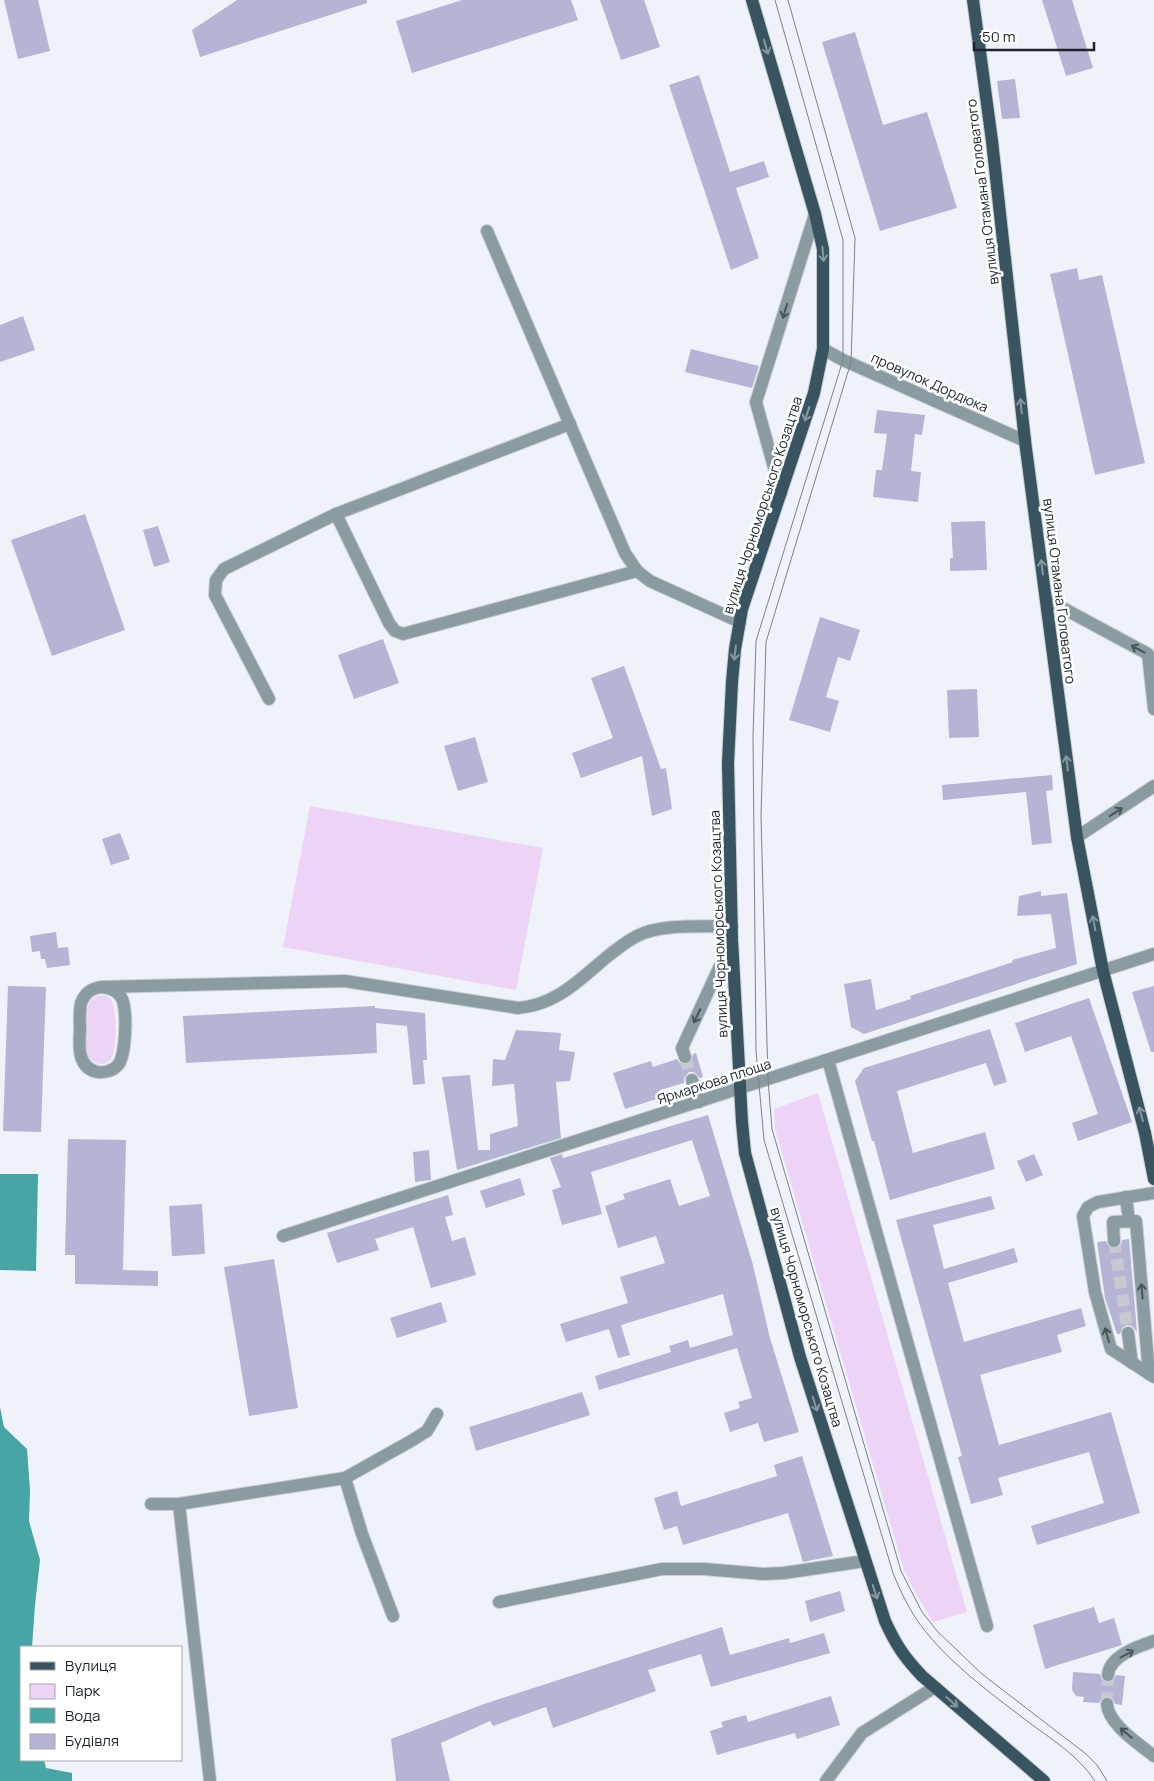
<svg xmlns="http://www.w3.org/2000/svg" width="1154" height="1781" font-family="Manrope,sans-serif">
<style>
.green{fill:#edd4f6}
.water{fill:#47a5a5}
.building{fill:#b5b4d4}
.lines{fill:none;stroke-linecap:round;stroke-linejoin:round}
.minor-tunnel{stroke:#c5c9d0;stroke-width:12;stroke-dasharray:12 6;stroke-linecap:butt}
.minor-casing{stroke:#c9ced4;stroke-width:14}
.major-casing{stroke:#c9ced4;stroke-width:14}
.minor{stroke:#8b9ba2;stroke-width:12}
.major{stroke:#385460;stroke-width:12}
.tram{stroke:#7b818a;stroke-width:1}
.oneway{stroke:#8898a0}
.oneway2{stroke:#48535c}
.labels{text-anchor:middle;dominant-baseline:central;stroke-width:5;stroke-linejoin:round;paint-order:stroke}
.street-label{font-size:14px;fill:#1b232e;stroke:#fff}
</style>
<rect width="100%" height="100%" fill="#eff3f9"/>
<g class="green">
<path d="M310,806L543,848L516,990L283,947Z"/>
<path d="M100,995C104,995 108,996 111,999C117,1005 117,1048 112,1057C106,1070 88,1063 86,1052C86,1035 80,1000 100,995Z"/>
<path d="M818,1093L967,1612L933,1622L916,1594L904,1570L775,1129L774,1109Z"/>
</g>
<g class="water">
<path d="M0,1174H38L36,1271L0,1270Z"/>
<path d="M0,1407L4,1427L27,1449L30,1490L29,1521L40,1560L35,1605L32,1647H21V1760H44L46,1768L72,1773V1781H0Z"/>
</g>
<g class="building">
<path d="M4,0H38L50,51L18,59Z"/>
<path d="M237,0H367V3L200,57L192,30Z"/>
<path d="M462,0H571L578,20L412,73L396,21Z"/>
<path d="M600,0H644L660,47L621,60Z"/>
<path d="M1042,0H1072L1093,68L1066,76Z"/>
<path d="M855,32L883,125L927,112L957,208L880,231L822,42Z"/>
<path d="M699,75L730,172L764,161L769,177L736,188L759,258L731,270L669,85Z"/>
<path d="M1015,79L1020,118L1002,119L997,81Z"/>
<path d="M1077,268L1079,280L1102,275L1145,463L1095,475L1050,274Z"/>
<path d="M23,316L35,350L0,362V325Z"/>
<path d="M691,349L759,366L752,388L685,372Z"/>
<path d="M877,410L925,415L922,435L915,434L911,471L921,472L918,502L873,497L876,470H882L887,434L874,433Z"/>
<path d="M85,514L125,630L52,656L11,540Z"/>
<path d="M985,521L987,570L950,571V558H953L951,522Z"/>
<path d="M158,526L170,562L154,567L143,530Z"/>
<path d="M820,617L860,630L850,661L838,657L826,697L839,701L830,732L789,720Z"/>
<path d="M383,639L399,683L354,699L338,655Z"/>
<path d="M624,666L661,769L666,768L672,809L652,816L642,756L581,778L572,753L613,738L591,678Z"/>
<path d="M977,689L979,737L949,738L947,690Z"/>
<path d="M475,737L488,782L458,791L444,746Z"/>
<path d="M1052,775L1053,790L1046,791L1052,843L1032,845L1026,792L943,800L942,785Z"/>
<path d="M120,833L130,859L111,865L102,839Z"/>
<path d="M1041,891V896L1067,893L1077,964L864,1034L851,1027L844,984L871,979L876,1010L911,999L910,996L1013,962L1012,960L1056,948L1051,914L1017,916L1019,896Z"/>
<path d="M56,932L58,948L68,947L70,965L47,968L45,959H41L40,951L32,952L30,936Z"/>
<path d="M8,986L46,987L41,1132L3,1131Z"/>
<path d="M1154,986V1052H1151L1132,992Z"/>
<path d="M1089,998L1132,1122L1078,1141L1072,1123L1098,1114L1071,1036L1025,1052L1015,1023Z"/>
<path d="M375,1006V1008L425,1013L427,1060H423L425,1084L413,1085L407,1026L376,1023L377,1053L186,1063L183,1016Z"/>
<path d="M990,1029L1007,1082L994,1086L986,1063L897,1091L913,1153L985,1132L995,1169L890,1200L874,1141H872L855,1081L864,1068Z"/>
<path d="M516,1030L561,1033L559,1050L575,1052L570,1081L556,1082L561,1138L457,1170L442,1077L470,1075L478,1150H490V1134L518,1126L514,1084L492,1086L493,1059L505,1060Z"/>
<path d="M696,1053L703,1077L700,1078L694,1072H689L684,1078V1083L660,1090L663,1097L625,1109L613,1073L651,1061L653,1067L677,1059L680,1063L687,1065L691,1062L693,1054Z"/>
<path d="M708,1115L753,1265L770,1338L799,1432L764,1442L758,1423L730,1432L724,1413L740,1408L738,1402L752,1398L737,1348L599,1390L595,1376L671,1352L669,1346L688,1340L690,1348L733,1335L723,1294L621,1325L630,1355L618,1358L609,1329L566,1342L560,1324L628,1303L620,1277L665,1263L656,1236L618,1248L605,1206L625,1199L623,1194L670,1179L679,1206L710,1196L692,1140L591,1172L602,1214L562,1225L552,1190L561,1187L550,1158L562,1154L563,1158Z"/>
<path d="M68,1139L126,1140L123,1270L158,1271V1286L75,1284V1255H65Z"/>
<path d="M429,1150L431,1180L415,1182L413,1152Z"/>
<path d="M1034,1154L1043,1175L1026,1182L1017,1161Z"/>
<path d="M520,1178L525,1195L486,1208L480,1191Z"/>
<path d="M448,1195L453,1215L445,1217L452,1241L465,1237L476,1275L431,1288L413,1227L375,1239L379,1250L337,1263L327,1233Z"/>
<path d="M991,1196L995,1209L933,1225L944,1269L1014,1248L1018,1262L948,1283L964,1342L1081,1308L1086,1326L1057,1335L1062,1352L980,1375L999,1445L1111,1412L1140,1513L1037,1545L1031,1526L1104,1503L1089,1452L998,1478L1003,1495L971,1504L958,1457L962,1456L896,1220Z"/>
<path d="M202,1204L205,1254L172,1256L169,1206Z"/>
<path d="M1129,1239L1137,1332L1132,1326L1127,1325L1123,1327L1120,1334H1117L1105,1298L1097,1242L1106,1241L1110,1248L1115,1249L1121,1245L1122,1240Z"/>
<path d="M274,1259L298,1408L249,1416L224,1267Z"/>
<path d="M441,1302L447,1322L397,1338L390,1318Z"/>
<path d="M582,1392L590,1415L476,1451L469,1427Z"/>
<path d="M802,1456L833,1556L803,1562L788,1513L683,1545L677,1526L664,1530L654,1498L677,1491L681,1506L777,1476L774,1465Z"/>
<path d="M840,1591L845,1611L810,1622L805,1601Z"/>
<path d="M1094,1607L1099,1623L1114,1618L1122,1645L1045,1669L1033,1625Z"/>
<path d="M722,1627L730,1655L789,1638L790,1643L824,1633L830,1653L711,1687L701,1654L648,1670L656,1691L553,1728L546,1707L493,1726L490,1721L441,1743L450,1781H396L391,1739L484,1704Z"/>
<path d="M1073,1672L1100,1674L1102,1680L1107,1683L1113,1681L1116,1675L1125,1676L1122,1705L1115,1704L1113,1699L1109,1696L1102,1698L1099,1703L1083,1702L1084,1697L1076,1696L1072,1690Z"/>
<path d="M831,1696L840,1725L797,1739L795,1733L717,1755L710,1731L723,1727L721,1722L746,1715L748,1722Z"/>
</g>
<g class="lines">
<g class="minor-tunnel">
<path d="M685,1057L692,1080"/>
<path d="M1114,1241L1128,1333"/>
<path d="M1107,1704L1108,1675"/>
</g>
<defs>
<g id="minor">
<path d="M487,231L625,553L637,571L650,581L740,622"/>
<path d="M823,349L843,360L1025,441"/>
<path d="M781,493L756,402L815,214"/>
<path d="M336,514L389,623L395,631L403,634L637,571"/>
<path d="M1046,599L1148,654L1154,709"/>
<path d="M269,699L215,595L216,580L224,569L336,514L570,424"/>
<path d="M1077,837L1154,786"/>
<path d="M102,987C110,988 117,990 121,997C128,1008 126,1056 118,1065C113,1071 104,1073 97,1072C77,1067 79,1046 80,1030C80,1021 79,1012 81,1003C85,993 91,988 102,987L345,981L518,1008C570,1004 595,958 637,936C662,923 704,927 732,926"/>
<path d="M685,1057L682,1048L732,940"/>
<path d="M828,1060L987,1626"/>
<path d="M692,1080L699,1102"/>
<path d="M1154,1193L1098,1202L1088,1207L1083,1216L1095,1292L1111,1349L1154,1377"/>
<path d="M1126,1197L1129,1221"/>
<path d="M283,1236L1154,954"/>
<path d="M1114,1241L1113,1222L1136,1221L1149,1374"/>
<path d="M1128,1333L1132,1363"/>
<path d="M345,1478L362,1534L393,1616"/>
<path d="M151,1504H179L345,1478L411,1441L427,1431L437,1414"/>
<path d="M179,1504L210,1781"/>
<path d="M499,1602L662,1569H704L763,1574L784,1573L865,1561"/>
<path d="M1108,1675C1109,1656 1139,1646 1154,1641"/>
<path d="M1107,1704C1108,1724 1139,1744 1154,1756"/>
<path d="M826,1781L862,1733L935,1687"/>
</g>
<g id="major">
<path d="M752,0L815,214L823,249V349L814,393L742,609L735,649L732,682L728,763L732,940L742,1122L745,1153L800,1357L885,1621C896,1645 904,1657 922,1676L1044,1781"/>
<path d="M973,0L992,141L1025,441L1077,837L1103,971L1145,1133L1154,1179"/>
</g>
</defs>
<use href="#minor" class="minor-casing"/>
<use href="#major" class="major-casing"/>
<use href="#minor" class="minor"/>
<use href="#major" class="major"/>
<g class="tram">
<path d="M775,0L843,240V360L756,641L753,736L756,1051L764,1140L893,1573C899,1588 906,1603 915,1617C941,1657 989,1692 1027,1721C1051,1739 1078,1755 1095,1781"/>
<path d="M788,0L855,238L851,362L766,642L761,816L768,1080L772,1129L901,1571L922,1612L938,1632L982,1674L1086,1754L1097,1765L1107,1781"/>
</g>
</g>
<defs><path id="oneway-shaft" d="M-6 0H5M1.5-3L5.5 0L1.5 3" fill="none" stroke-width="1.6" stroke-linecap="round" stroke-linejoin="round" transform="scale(1.25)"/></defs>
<g class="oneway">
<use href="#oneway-shaft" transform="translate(766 47) rotate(74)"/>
<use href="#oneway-shaft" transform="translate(823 254) rotate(85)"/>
<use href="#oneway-shaft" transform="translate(1021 406) rotate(-96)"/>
<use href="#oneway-shaft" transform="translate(807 414) rotate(108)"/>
<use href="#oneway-shaft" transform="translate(1042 567) rotate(-97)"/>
<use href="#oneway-shaft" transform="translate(735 653) rotate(97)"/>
<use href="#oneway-shaft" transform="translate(1067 763) rotate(-97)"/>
<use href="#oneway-shaft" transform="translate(1094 923) rotate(-101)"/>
<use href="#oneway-shaft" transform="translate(1141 1114) rotate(-105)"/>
<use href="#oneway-shaft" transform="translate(815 1404) rotate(72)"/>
<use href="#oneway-shaft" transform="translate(875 1592) rotate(72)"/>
<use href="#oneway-shaft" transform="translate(952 1702) rotate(42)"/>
</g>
<g class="oneway2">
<use href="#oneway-shaft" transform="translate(785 311) rotate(107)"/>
<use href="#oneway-shaft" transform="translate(1138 649) rotate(-152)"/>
<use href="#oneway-shaft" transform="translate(1116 812) rotate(-33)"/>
<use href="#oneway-shaft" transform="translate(697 1016) rotate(115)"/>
<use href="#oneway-shaft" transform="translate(1142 1291) rotate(-95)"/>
<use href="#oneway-shaft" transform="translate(1107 1335) rotate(-106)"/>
<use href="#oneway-shaft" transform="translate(1127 1654) rotate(-28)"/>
<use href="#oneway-shaft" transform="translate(1126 1733) rotate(-140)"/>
</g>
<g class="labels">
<g class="street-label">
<text transform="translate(982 192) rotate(-97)">вулиця Отамана Головатого</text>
<text transform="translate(930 382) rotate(24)">провулок Дордюка</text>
<text transform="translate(762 505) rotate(-72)">вулиця Чорноморського Козацтва</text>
<text transform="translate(1060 591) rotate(83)">вулиця Отамана Головатого</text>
<text transform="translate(718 924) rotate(-92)">вулиця Чорноморського Козацтва</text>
<text transform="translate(714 1081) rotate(-18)">Ярмаркова площа</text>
<text transform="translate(807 1317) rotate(74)">вулиця Чорноморського Козацтва</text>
</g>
</g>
<rect x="20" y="1646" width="162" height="115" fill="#ffffff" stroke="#a4a7ab"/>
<rect x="30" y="1662" width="25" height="8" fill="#385460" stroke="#a4a7ab"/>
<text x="65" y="1671" font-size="15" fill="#1b232e">Вулиця</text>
<rect x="30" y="1684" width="25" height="15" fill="#edd4f6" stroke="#a4a7ab"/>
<text x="65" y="1696" font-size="15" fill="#1b232e">Парк</text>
<rect x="30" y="1708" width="25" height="15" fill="#47a5a5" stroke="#a4a7ab"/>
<text x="65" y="1721" font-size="15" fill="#1b232e">Вода</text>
<rect x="30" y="1734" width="25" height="15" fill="#b5b4d4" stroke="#a4a7ab"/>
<text x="65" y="1746" font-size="15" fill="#1b232e">Будівля</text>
<path d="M974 42v8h120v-8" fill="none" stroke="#1b232e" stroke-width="2.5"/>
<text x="982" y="42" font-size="15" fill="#1b232e" stroke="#ffffff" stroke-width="4" paint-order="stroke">50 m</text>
</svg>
